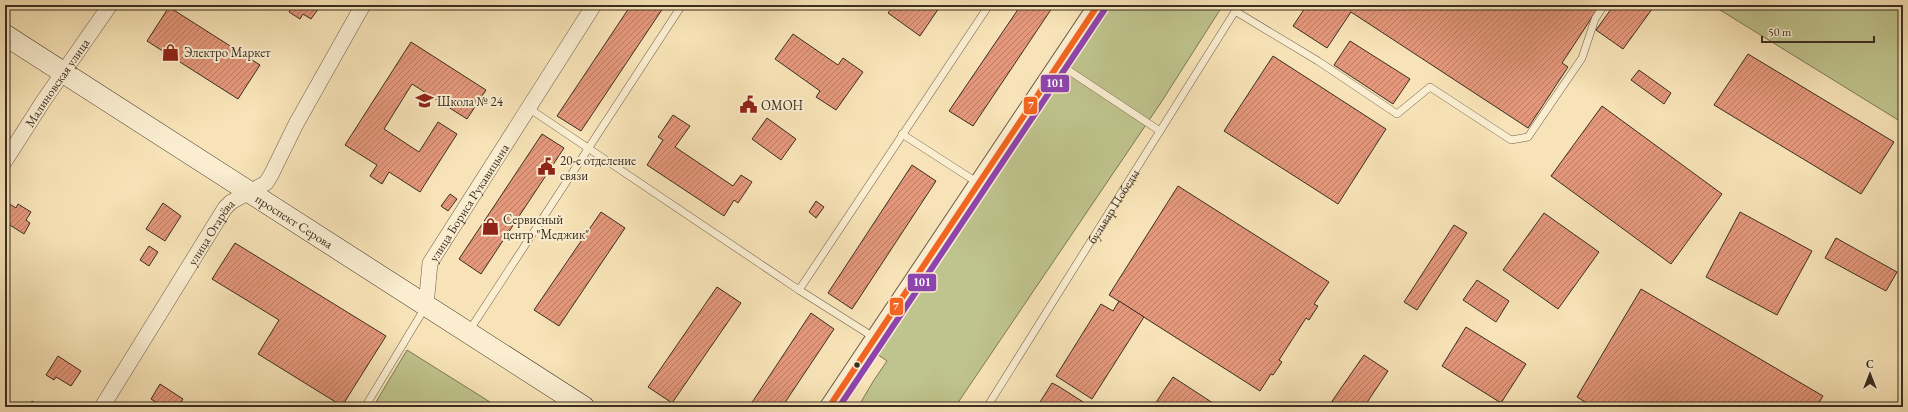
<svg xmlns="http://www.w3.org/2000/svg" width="1908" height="412" font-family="'EB Garamond',serif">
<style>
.green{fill:#bfc38d;stroke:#7c7856}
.building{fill:url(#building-hatch);stroke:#3a2e20}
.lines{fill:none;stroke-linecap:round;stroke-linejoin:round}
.service-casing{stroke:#695b46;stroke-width:8}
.minor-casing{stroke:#695b46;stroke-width:16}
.tertiary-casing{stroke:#695b46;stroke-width:20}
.secondary-casing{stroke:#3a2e20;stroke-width:22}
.service{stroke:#faedd0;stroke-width:7}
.minor{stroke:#faedd0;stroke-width:15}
.tertiary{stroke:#faedd0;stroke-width:18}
.secondary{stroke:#faedd0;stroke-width:21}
.bus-1-casing{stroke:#faedd0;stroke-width:9}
.bus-2-casing{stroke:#faedd0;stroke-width:9}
.bus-1{stroke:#f26522;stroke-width:6}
.bus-2{stroke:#8e44ad;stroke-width:6}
.bus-dot{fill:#3a2e20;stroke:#faedd0;stroke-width:1.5}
.labels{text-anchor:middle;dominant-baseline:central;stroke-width:4;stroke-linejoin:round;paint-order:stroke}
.poi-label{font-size:13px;fill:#3a2e20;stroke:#faedd0;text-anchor:start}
.street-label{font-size:13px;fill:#3a2e20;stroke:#faedd0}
.line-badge{stroke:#faedd0;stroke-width:1.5}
.badge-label{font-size:11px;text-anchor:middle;font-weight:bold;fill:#fff}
</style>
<defs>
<pattern id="building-hatch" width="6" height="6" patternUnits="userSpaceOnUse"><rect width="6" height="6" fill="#e4977b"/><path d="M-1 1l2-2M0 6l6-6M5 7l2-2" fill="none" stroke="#ba7c64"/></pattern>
</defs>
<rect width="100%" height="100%" fill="#f7e3b7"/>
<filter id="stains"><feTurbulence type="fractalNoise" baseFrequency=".005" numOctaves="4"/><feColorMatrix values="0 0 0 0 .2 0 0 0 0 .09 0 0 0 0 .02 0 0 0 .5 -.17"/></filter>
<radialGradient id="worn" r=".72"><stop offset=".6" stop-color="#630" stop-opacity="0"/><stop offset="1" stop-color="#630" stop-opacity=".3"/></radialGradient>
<g class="green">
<path d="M1107,5H1223L1162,101L955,407H858L874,380L887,361L874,352Z"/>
<path d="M1712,5H1903V123Z"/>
<path d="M407,350L498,407H373Z"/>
</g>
<g class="building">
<path d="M293,5H321L311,19L303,14L300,19L289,12Z"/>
<path d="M631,5H665L581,131L557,116Z"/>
<path d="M894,5H941L920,36L888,13Z"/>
<path d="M1021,5H1047L1052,8L973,126L949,111Z"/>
<path d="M1307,5H1600L1562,63L1568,67L1528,128L1351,12L1327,48L1293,26Z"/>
<path d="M1614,5H1655L1623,49L1596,30Z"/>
<path d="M169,7L260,65L238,99L147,41Z"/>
<path d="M793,34L838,65L843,58L863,72L836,110L816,97L820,91L775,59Z"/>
<path d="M1350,41L1410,79L1393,104L1334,65Z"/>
<path d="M411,42L486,90L467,119L412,84L384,129L419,152L438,122L457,134L420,192L389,172L382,184L370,176L377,165L345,145Z"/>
<path d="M1748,54L1894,142L1861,194L1714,105Z"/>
<path d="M1273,56L1386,129L1338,204L1224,131Z"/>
<path d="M1639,70L1671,93L1664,104L1631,80Z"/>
<path d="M1602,106L1722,194L1671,264L1551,176Z"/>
<path d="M673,115L690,126L675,147L733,186L741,175L752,182L738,203L734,200L724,216L647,165L663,140L658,137Z"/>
<path d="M767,118L796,139L781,160L752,139Z"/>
<path d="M542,134L564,148L481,274L459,259Z"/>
<path d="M912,165L936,181L852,309L828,293Z"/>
<path d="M1178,186L1329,282L1314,304L1318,306L1309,320L1306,318L1279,360L1282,362L1273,375L1271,374L1260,391L1109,295Z"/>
<path d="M450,194L457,199L448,211L441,206Z"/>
<path d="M816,201L824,207L816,218L809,212Z"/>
<path d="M8,203L16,208L18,204L31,212L26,220L30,223L24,234L5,222V207Z"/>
<path d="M163,203L181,216L165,241L146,229Z"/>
<path d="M601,212L625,228L559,326L534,310Z"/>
<path d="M1740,212L1812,251L1777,315L1706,277Z"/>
<path d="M1544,213L1599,252L1558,309L1503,270Z"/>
<path d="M1454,225L1467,233L1417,310L1404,302Z"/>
<path d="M1836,238L1897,272L1886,291L1825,258Z"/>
<path d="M235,243L386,336L342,406L258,354L279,320L212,279Z"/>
<path d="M149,246L158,252L149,266L140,260Z"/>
<path d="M1477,280L1509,301L1496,322L1463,300Z"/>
<path d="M717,287L741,303L672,403L648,387Z"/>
<path d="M1641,289L1823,396L1816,407H1593L1577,397Z"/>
<path d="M1119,301L1144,317L1092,399L1056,376L1101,304L1113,311Z"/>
<path d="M811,313L834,329L782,407H749Z"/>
<path d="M1466,327L1526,364L1501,403L1442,366Z"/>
<path d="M1364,355L1388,371L1364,407H1328Z"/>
<path d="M58,356L81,371L71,386L56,377L54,380L46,375Z"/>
<path d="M1173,377L1219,407H1153Z"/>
<path d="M1052,383L1058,386L1091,407H1037Z"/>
<path d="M160,384L183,399L178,407H163L151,399Z"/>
<path d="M32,401L41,407H17L18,405L21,407L25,402L29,405Z"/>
</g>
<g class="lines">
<defs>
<g id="service">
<path d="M1235,11L1318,61L1397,114L1430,87L1511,140L1528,137L1582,58L1595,19L1604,5"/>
<path d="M1059,64L1160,131"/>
<path d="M527,107L799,290L875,338"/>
<path d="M902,134L978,183"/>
<path d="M799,290L989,5"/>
<path d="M469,331L682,5"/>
<path d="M365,407L426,306"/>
<path id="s1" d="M987,407L1239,5"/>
</g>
<g id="minor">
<path id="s2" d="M5,161L44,100L110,5"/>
<path id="s3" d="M426,306L430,263L594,5"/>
<path id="s4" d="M102,407L225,208L231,202L266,183L271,175L296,124L363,5"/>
</g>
<path id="tertiary" d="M829,407L1098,5"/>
<g id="secondary">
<path id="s5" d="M5,35L584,407"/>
</g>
</defs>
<use href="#service" class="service-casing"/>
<use href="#minor" class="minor-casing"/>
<use href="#tertiary" class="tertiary-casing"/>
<use href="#secondary" class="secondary-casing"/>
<use href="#service" class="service"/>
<use href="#minor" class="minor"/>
<use href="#tertiary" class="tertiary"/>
<use href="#secondary" class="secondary"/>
<defs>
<path id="bus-1" d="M829,407L1098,5"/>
<path id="bus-2" d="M839,407L1105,9"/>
</defs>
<use href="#bus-1" class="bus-1-casing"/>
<use href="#bus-2" class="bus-2-casing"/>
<use href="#bus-1" class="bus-1"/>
<use href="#bus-2" class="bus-2"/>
</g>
<defs>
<symbol id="shop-bare" viewBox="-9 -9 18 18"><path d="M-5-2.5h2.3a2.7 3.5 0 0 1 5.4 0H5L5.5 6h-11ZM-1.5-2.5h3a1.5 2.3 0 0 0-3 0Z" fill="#8f2418" stroke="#faedd0" stroke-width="2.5" paint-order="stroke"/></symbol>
<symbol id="school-bare" viewBox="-9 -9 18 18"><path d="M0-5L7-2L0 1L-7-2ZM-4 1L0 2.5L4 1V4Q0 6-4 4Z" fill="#8f2418" stroke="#faedd0" stroke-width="2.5" paint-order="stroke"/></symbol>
<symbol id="civic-bare" viewBox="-9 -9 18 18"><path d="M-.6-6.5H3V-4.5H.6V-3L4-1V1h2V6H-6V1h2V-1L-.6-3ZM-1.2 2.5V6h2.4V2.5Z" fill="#8f2418" stroke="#faedd0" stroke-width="2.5" paint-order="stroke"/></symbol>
</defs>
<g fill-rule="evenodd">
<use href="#shop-bare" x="158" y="40" width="25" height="25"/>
<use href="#school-bare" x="412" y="88" width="25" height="25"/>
<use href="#civic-bare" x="736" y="92" width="25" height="25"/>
<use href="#civic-bare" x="534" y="154" width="25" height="25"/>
<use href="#shop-bare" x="478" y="214" width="25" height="25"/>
</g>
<circle class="bus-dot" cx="857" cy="365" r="3.5"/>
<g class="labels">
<g class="poi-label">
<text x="184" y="52">Электро Маркет</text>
<text x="437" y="101">Школа № 24</text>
<text x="761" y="105">ОМОН</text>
<text x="560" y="160">20-е отделение<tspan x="560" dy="15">связи</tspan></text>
<text x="503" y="219">Сервисный<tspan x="503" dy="15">центр "Меджик"</tspan></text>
</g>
<g class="street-label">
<text stroke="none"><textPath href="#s2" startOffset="94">Малиновская улица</textPath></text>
<text stroke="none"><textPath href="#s3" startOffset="115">улица Бориса Рукавицына</textPath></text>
<text stroke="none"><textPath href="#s1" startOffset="237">бульвар Победы</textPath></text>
<text stroke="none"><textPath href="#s5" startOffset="344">проспект Серова</textPath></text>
<text stroke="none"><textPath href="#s4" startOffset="206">улица Огарёва</textPath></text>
</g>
</g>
<g class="line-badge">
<rect x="1040" y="74" width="30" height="19" rx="4" fill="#8e44ad"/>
<rect x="1023" y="96" width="15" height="19" rx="4" fill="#f26522"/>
<rect x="907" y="273" width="30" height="19" rx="4" fill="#8e44ad"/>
<rect x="889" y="297" width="15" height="19" rx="4" fill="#f26522"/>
</g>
<g class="badge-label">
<text x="1055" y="87">101</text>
<text x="1031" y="109">7</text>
<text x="922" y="286">101</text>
<text x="896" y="310">7</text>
</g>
<rect width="1908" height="412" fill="none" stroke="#f7e3b7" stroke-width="20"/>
<rect x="6" y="6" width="1896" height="400" fill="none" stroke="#3a2e20" stroke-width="2"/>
<rect x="10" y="10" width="1888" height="392" fill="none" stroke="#3a2e20"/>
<g transform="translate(1870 374)" stroke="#faedd0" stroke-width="3" paint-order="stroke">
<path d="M0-3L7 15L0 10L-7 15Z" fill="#3a2e20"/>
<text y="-6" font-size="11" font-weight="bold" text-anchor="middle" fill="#3a2e20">С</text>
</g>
<path d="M1762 36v6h112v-6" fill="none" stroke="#3a2e20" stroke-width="2"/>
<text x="1768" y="36" font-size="12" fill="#3a2e20" stroke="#faedd0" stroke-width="3" paint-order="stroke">50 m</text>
<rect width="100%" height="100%" filter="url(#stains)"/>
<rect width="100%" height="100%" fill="url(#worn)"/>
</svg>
